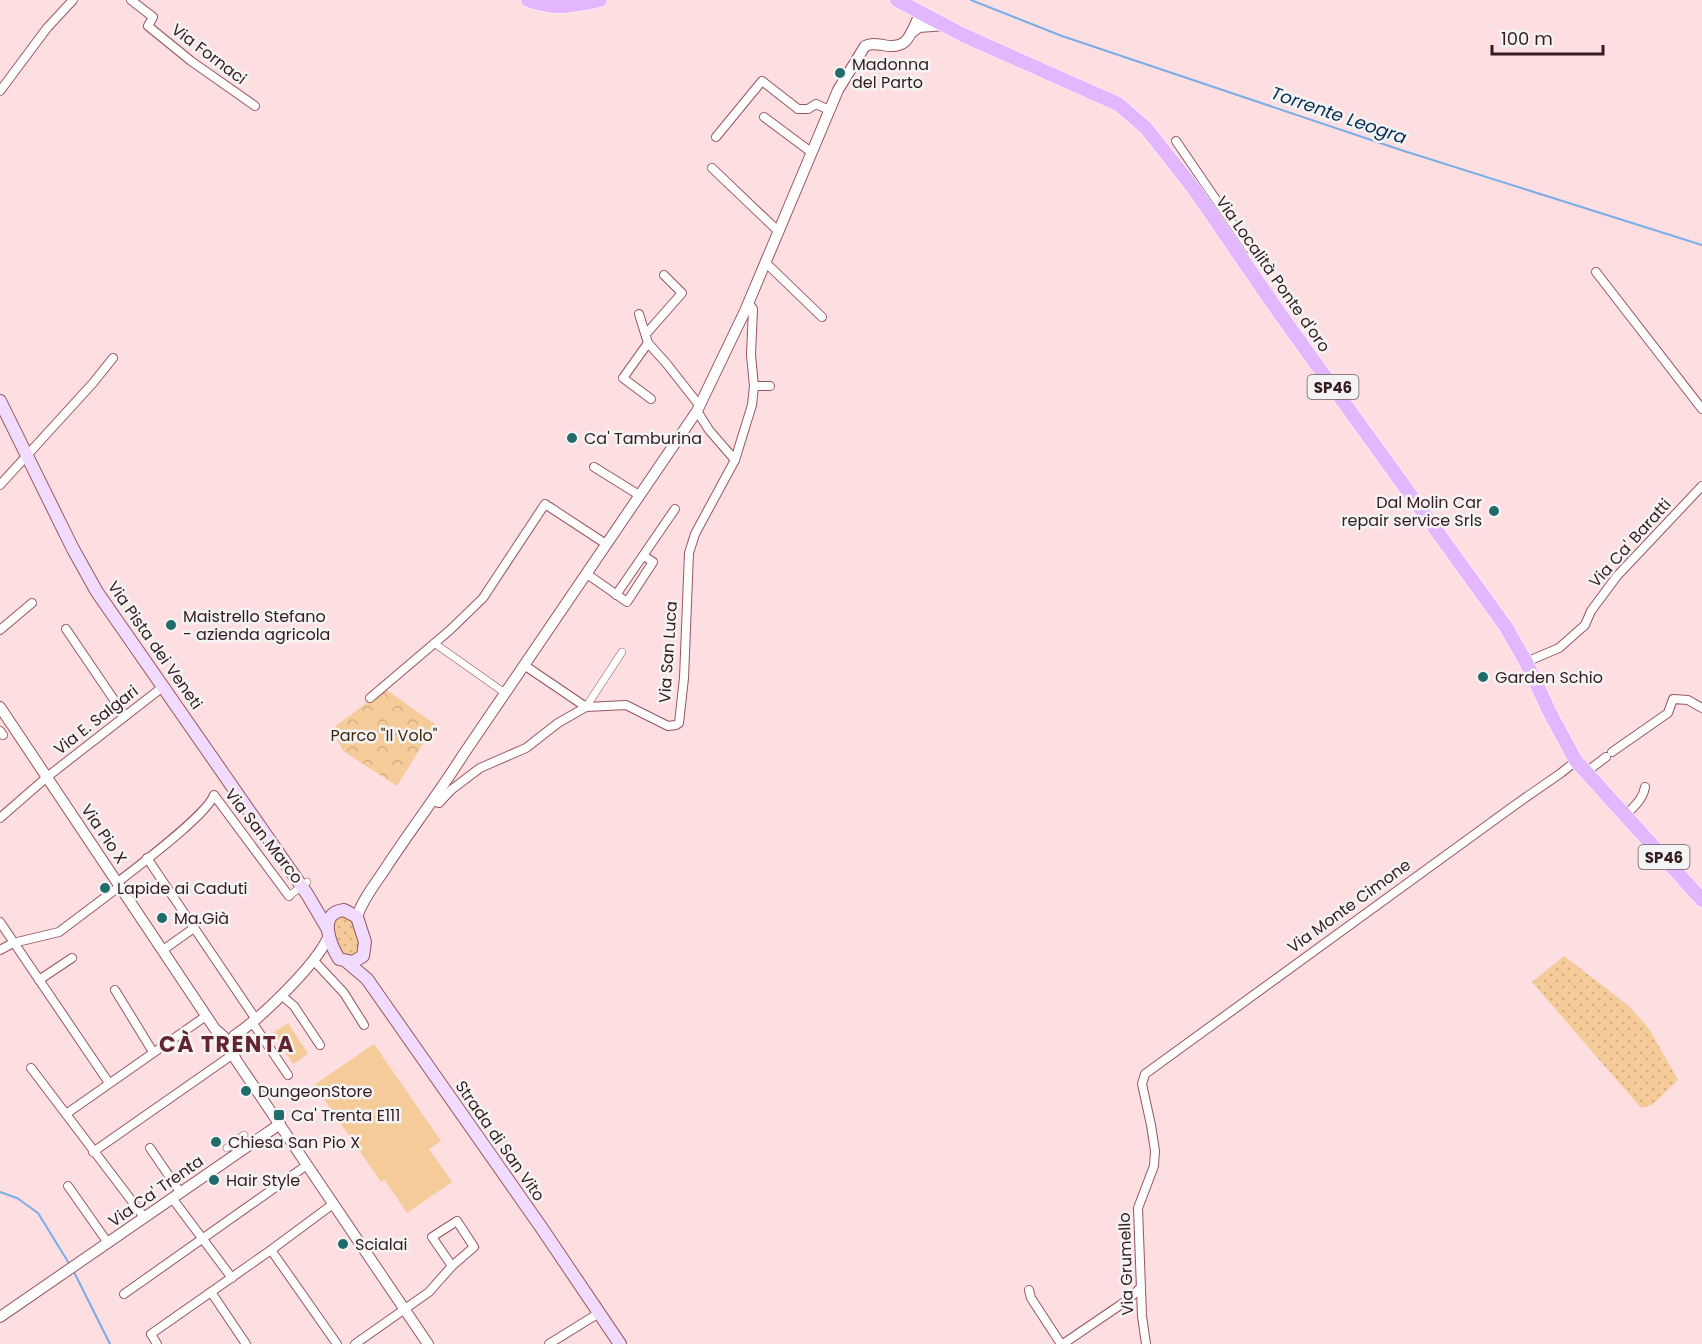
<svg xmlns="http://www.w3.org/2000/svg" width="1702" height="1344" font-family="Poppins,sans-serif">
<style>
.grass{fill:url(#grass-dots)}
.park{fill:url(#park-crowns)}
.garden{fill:#f5cb99}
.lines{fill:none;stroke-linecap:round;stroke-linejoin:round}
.stream{stroke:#78ade8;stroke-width:2}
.pedestrian-casing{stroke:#985660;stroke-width:8}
.minor-casing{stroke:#985660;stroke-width:10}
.tertiary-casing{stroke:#985660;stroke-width:12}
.secondary-casing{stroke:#985660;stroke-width:14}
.primary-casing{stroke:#fff;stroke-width:15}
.pedestrian{stroke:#fff;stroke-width:7}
.minor{stroke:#fff;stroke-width:8}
.tertiary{stroke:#fff;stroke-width:10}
.secondary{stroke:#f1dbfe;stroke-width:12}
.primary{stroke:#e3b7fe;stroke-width:14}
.poi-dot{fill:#216c6a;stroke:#f4f4f4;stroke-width:2}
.labels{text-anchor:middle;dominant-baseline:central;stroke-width:5;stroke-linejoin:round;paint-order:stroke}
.shield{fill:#f4f4f4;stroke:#6f5c5f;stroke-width:1.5}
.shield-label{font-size:15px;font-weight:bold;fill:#361b1f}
.street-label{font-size:16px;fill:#361b1f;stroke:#f4f4f4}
.poi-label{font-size:16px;fill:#361b1f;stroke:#f4f4f4;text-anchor:start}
.park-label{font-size:16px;fill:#402a0d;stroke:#f4f4f4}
.water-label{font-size:18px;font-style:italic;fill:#093156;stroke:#f4f4f4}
.district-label{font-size:22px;font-weight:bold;letter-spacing:1.5px;fill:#622530;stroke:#f4f4f4}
</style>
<defs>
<pattern id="grass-dots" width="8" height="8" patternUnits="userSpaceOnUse" patternTransform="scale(1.5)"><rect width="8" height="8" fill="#f5cb99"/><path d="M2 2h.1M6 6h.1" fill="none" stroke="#d3ae83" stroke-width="1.8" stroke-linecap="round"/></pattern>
<pattern id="park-crowns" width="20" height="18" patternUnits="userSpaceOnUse" patternTransform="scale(1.5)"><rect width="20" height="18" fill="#f5cb99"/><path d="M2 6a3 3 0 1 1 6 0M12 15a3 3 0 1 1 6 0" fill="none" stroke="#d3ae83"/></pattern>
</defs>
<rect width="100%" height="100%" fill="#fddee1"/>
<g class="grass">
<path d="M340,915L351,919L359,943L358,951L352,956L341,952L333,927L334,920Z"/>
<path d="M1564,956L1629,1006L1649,1029L1678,1080L1652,1105L1641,1108L1532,982Z"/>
</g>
<path class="park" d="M385,689L435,724L397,786L343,751L332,729Z"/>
<g class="garden">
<path d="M288,1023L308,1054L293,1064L273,1033Z"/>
<path d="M374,1044L441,1141L429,1149L452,1182L407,1213L385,1180L386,1179L381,1182L314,1085Z"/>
</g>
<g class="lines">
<g class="stream">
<path d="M971,0L1062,36L1404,151L1702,245"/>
<path d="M0,1192L17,1198L38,1213L70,1265"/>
<path d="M73,1270L110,1344"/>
</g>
<defs>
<g id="pedestrian">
<path d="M434,643L505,693"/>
<path d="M586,707L622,652"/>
<path d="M289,896L307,882"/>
<path d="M227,1148L244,1135"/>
</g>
<g id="minor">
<path d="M131,0L153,17L148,26L191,61L255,106"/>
<path d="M0,91L47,28L73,0"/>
<path d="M764,117L811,152"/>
<path d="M716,137L762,81L798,109H808L816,104L829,110"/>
<path d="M1176,141L1249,248"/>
<path d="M712,168L779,232"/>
<path d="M765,262L822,317"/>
<path d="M1596,272L1702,409"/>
<path d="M639,314L648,343L666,363L699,405"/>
<path d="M646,334L682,293L664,275"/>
<path d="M648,343L623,378L651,399"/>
<path d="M754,386H770"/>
<path d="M697,411L709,430L735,460"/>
<path d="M594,467L639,495"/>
<path d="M0,485L93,383L113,358"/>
<path d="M587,574L627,602L653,562L644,556"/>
<path d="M616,595L675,509"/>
<path d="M66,629L125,716"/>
<path d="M0,630L32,603"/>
<path d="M1526,662L1559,648L1585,625L1591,611L1617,576L1702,486"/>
<path d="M524,665L586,707"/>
<path d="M370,698L450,630L483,598L545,504L606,544"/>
<path d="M0,731L3,735"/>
<path d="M1612,752L1668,713L1673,699L1688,700L1702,708"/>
<path d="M1585,773L1606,757"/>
<path d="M433,801L439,803L451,790L480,768L526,748L558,723L586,707L626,705L668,726L676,725L679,723L684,678L689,553L695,534L735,460L752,405L754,386L751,355L753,309L748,302"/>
<path d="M1625,816C1633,807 1643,800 1645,787"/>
<path d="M0,818L47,777L164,686"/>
<path d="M147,858L255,1018"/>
<path d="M118,882C138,866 207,815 214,795L289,896"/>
<path d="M0,922L109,1083"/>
<path d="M0,950L13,943L59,932L120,886"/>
<path d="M163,950L194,928"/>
<path d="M316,963L344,993L364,1025"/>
<path d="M39,980L72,958"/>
<path d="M115,990L153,1052"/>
<path d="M281,995L294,1006L320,1045"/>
<path d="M252,1022L288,1075"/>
<path d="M31,1068L144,1217"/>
<path d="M66,1114L206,1016"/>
<path d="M150,1148L180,1192"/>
<path d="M93,1152L232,1055"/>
<path d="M68,1186L108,1243"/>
<path d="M172,1198L232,1278"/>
<path d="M271,1250L337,1344"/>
<path d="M1029,1290L1031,1298L1061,1344"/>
<path d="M211,1292L246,1344"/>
<path d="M124,1294L307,1165"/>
<path d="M157,1344L151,1334L271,1250L333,1204"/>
<path d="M355,1344L429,1292L452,1266L474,1247L457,1221L432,1237L452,1266"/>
<path d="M549,1344L599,1313"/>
<path d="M1063,1344L1129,1299L1141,1287"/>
<path d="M1146,1344L1142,1316L1138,1208L1154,1166L1155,1151L1151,1125L1142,1084L1145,1074L1515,805L1561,773L1576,761"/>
</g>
<g id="tertiary">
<path d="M911,33L919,27L945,25"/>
<path d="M0,707L215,1029L224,1037"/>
<path d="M357,917C363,898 377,882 387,866C412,828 439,793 463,755L697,411L745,311L838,90L865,46C871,43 876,44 883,45C910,51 911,31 921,12"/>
<path d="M234,1036C262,1017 315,966 329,936"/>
<path d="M231,1048L236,1060L428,1344"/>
<path d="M0,1317L280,1124"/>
</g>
<g id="secondary">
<path d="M0,401L73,549L97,592L307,894L327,928"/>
<path d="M344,910L357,917L365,942L363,956L353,962L339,959C330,944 317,913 344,910Z"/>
<path d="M347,962L367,979L541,1227L620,1344"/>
</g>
<g id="primary">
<path d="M528,0C553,10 574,6 600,0"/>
<path d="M897,0L963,35L1118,104L1146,128L1194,189L1280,314L1506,627L1526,662L1551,715L1576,761L1702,900"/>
</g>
</defs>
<use href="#pedestrian" class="pedestrian-casing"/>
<use href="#minor" class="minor-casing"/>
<use href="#tertiary" class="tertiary-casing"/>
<use href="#secondary" class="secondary-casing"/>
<use href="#primary" class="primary-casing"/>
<use href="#pedestrian" class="pedestrian"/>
<use href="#minor" class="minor"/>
<use href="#tertiary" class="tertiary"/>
<use href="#secondary" class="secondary"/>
<use href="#primary" class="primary"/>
</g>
<g class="poi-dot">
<circle cx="840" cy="73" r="6"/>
<circle cx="572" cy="438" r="6"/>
<circle cx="1494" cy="511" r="6"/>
<circle cx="171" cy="625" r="6"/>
<circle cx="1483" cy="677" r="6"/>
<circle cx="105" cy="888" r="6"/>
<circle cx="162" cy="918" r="6"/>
<circle cx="246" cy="1091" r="6"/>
<rect x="273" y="1109" width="12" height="12" rx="3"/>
<circle cx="216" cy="1142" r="6"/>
<circle cx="214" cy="1180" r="6"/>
<circle cx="343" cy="1244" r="6"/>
</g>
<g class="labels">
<g class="shield">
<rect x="1307.5" y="375" width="51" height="24" rx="4.5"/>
<rect x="1638.5" y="845" width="51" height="24" rx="4.5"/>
</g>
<g class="shield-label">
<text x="1333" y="387">SP46</text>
<text x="1664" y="857">SP46</text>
</g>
<g class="street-label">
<text transform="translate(209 54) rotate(37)">Via Fornaci</text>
<text transform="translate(1273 274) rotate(55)">Via Località Ponte d'oro</text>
<text transform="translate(1630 543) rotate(-48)">Via Ca' Baratti</text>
<text transform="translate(155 645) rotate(55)">Via Pista dei Veneti</text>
<text transform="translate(668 652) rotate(-86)">Via San Luca</text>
<text transform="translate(96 720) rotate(-38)">Via E. Salgari</text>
<text transform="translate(104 834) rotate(56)">Via Pio X</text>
<text transform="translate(264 836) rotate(52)">Via San Marco</text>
<text transform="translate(1349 906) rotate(-36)">Via Monte Cimone</text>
<text transform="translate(500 1141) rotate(55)">Strada di San Vito</text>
<text transform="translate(156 1191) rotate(-35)">Via Ca' Trenta</text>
<text transform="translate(1126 1264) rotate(-92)">Via Grumello</text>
</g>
<g class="poi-label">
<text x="852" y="64">Madonna<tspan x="852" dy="18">del Parto</tspan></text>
<text x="584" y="438">Ca' Tamburina</text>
<text x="1482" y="502" text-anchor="end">Dal Molin Car<tspan x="1482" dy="18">repair service Srls</tspan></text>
<text x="183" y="616">Maistrello Stefano<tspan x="183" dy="18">- azienda agricola</tspan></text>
<text x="1495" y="677">Garden Schio</text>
<text x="117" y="888">Lapide ai Caduti</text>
<text x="174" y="918">Ma.Già</text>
<text x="258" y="1091">DungeonStore</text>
<text x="291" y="1115">Ca' Trenta E111</text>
<text x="228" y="1142">Chiesa San Pio X</text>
<text x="226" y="1180">Hair Style</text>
<text x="355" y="1244">Scialai</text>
</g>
<g class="park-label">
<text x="384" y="735">Parco "Il Volo"</text>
</g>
<g class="water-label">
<text transform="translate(1339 115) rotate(19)">Torrente Leogra</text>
</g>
<g class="district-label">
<text x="227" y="1044">CÀ TRENTA</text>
</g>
</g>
<path d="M1492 45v9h111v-9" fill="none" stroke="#361b1f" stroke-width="3"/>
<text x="1501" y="45" font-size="18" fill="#361b1f" stroke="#f4f4f4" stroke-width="4.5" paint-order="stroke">100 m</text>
</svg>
